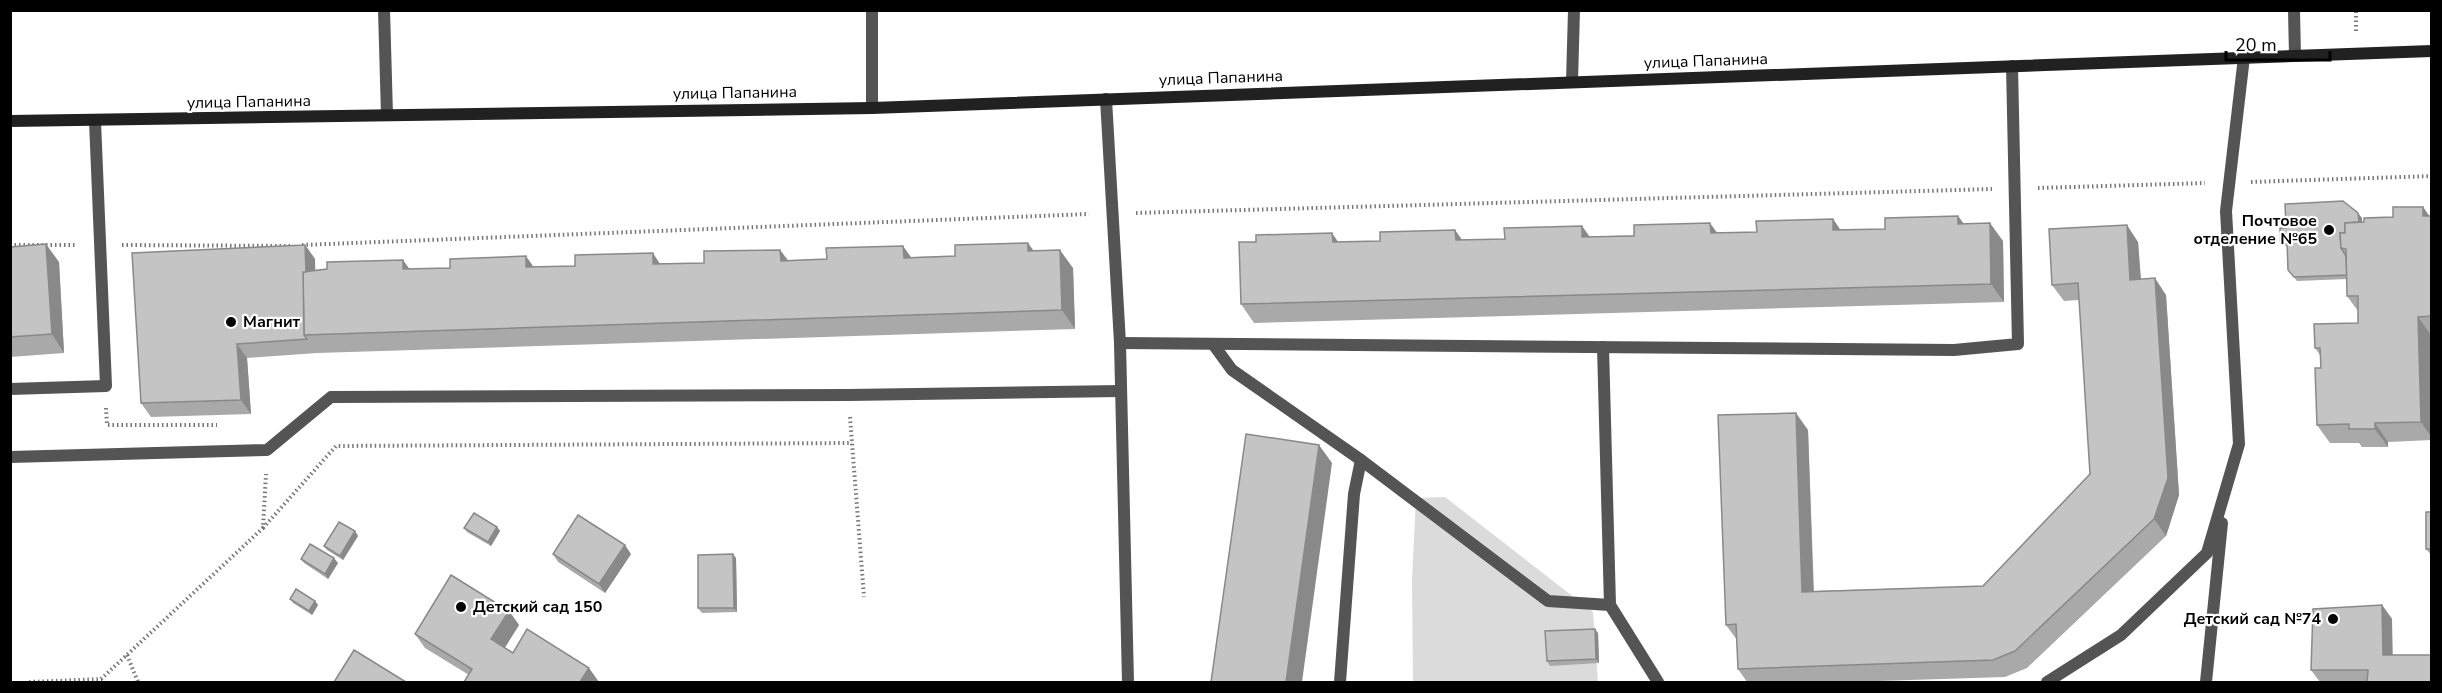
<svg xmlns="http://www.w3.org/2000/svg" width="2442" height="693" font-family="'Nunito Sans',sans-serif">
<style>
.green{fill:#dbdbdb}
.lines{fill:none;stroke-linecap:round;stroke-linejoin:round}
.path{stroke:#767676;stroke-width:4;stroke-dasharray:1.5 3;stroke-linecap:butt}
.lane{stroke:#545454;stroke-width:12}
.street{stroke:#545454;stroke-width:12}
.secondary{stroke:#212121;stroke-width:12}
.wall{fill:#a9a9a9}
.shaded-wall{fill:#898989}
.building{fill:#c4c4c4;stroke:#898989;stroke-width:1.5}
.poi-dot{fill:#000;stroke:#fff;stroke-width:2}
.labels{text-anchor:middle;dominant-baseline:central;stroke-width:4.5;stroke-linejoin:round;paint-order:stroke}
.street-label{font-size:16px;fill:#000;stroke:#fff}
.poi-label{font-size:16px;font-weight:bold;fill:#000;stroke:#fff;text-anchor:end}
</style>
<rect width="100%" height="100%" fill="#fff"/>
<path class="green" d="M1445,497L1593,612L1598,682H1413L1412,580L1416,498Z"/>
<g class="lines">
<g class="path">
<path d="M2356,31V10"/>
<path d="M2251,182L2432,176"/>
<path d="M2038,188L2205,183"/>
<path d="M1136,213L1992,189"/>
<path d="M10,245H76"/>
<path d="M122,245L292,246"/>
<path d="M302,245L1089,214"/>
<path d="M106,408L107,425H217"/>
<path d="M850,417L864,597"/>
<path d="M263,528L336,446L852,443"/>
<path d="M127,655L138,682"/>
<path d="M29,682L101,679L263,528L266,474"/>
</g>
<g class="lane">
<path d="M2294,10L2295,56"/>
<path d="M1572,82L1574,10"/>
<path d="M1120,343L1954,350L2018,344L2012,66"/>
<path d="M1213,344L1232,370L1361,460L1548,601L1610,605"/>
<path d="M1603,347L1610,605L1658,682"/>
<path d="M10,389L106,386L95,121"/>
<path d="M10,457L267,450L331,397L848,395L1121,391"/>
<path d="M1340,682L1354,494L1361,460"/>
<path d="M2047,682L2121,635L2207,553L2239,444L2226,211L2244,57"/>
<path d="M2206,682L2222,523"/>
</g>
<g class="street">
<path d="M384,10L387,115"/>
<path d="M872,10V108"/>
<path d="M1106,99L1120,343L1128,682"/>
</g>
<path class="secondary" d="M10,121L872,108L2432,51"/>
</g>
<g class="wall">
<path d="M2423,207L2429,216H2432V335H2431L2432,440L2388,442V447H2362L2359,443H2330L2317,425L2321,368L2320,355L2315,348L2358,323V311L2347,296V279L2297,281L2288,270L2287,246H2283L2280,242L2286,228L2362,218V222L2393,217Z"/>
<path d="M1958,216L1963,223L2003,241L2004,302L1254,323L1241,304L1339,242L1380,241L1462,240L1757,232L1833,219L1840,230L1885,229Z"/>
<path d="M2138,242L2141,279L2166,295L2179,495L2166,536L2027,668L2005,677L1848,682H1747L1738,669L1737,640L1726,625L1808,430L1814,591L1983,586L2090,474L2079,300L2064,301L2052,285Z"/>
<path d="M305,245L315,259V270L327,269L533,267L704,263L780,250L788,260L955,256L1034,251L1073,268L1075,329L317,353L247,358L251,414L151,417L141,403Z"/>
<path d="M10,247L59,262L64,353L10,357Z"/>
<path d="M2432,512V556L2426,549Z"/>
<path d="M497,527L500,531L491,546L467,532L464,528Z"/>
<path d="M355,531L358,536L343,560L327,550L324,546Z"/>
<path d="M553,554H631L605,593L558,562Z"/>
<path d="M736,558L737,612L702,613L698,608Z"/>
<path d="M301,559L338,563L328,579L304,563Z"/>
<path d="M290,599L315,601L318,605L312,615L293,603Z"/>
<path d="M2382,605L2392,619V655L2432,682H2320L2311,670Z"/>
<path d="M509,611L519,625L505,648L513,653L599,682H464L469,675L425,648L415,634Z"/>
<path d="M1598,633L1599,663L1550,666L1547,661Z"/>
</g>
<g class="shaded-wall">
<path d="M2423,207L2432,220L2423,216Z"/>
<path d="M2358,213L2362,218L2363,241L2360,237Z"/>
<path d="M1958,216L1971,234L1958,224Z"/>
<path d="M1833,219L1846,238L1833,230Z"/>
<path d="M1710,223L1723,241L1711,233Z"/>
<path d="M1990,223L2003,241L2004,302L1991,284Z"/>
<path d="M2127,225L2138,242L2142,297L2130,280Z"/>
<path d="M1582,226L1595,244L1582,237Z"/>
<path d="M1455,230L1468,248L1456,240Z"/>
<path d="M1332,233L1345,252L1333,242Z"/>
<path d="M1028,243L1041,261L1028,251Z"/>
<path d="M46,244L59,262L64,353L52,334Z"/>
<path d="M305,245L315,259L317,335H307Z"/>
<path d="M903,246L916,264L904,258Z"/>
<path d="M780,250L793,268L781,261Z"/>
<path d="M1060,250L1073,268L1075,329L1062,310Z"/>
<path d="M653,253L665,272L653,264Z"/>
<path d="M526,256L539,275L526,267Z"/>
<path d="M403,260L416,278L403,269Z"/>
<path d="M2155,278L2166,295L2179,495L2166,536L2154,519Z"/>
<path d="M2418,317L2431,335L2432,438L2421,422Z"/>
<path d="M237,344L247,358L251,414L241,400Z"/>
<path d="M1796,413L1808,430L1814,609L1802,592Z"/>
<path d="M2375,423L2388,442V447L2375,429Z"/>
<path d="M1319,445L1332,463L1302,682H1286Z"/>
<path d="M497,527L500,531L491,546L488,542Z"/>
<path d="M355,531L358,536L343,560L340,556Z"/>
<path d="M625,545L631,554L605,593L599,584Z"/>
<path d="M733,554L736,558L737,612L734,608Z"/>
<path d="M334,558L338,563L328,579L325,574Z"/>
<path d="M315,601L318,605L312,615L309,611Z"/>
<path d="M2382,605L2392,619L2393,669L2383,655Z"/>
<path d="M509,611L519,625L501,653L491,639Z"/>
<path d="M1595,629L1598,633L1599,663L1596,659Z"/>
<path d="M589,668L599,682H580Z"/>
</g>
<g class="building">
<path d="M2343,201L2358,213L2359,222L2345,223V233H2340L2341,248L2346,256L2347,275L2294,277L2288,270L2287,241L2280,242V228H2286L2285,204Z"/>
<path d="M2393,207H2423V216H2432V316L2418,317L2421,422L2375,423V429H2349V424L2317,425L2315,368H2321L2320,348H2315L2314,324L2358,323V296H2347L2346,249L2341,248L2340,233H2345V223L2364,222V218L2393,217Z"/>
<path d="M1958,216V224L1990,223L1991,284L1241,304L1239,242H1256V235L1332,233L1333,242L1380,241V232L1455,230L1456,240L1505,239L1504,228L1582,226V237L1634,236V225L1710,223L1711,233L1757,232L1756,221L1833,219V230L1885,229V218Z"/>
<path d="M2127,225L2130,280L2155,278L2168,478L2154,519L2015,651L1993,660L1738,669L1736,624L1726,625L1718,415L1796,413L1802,592L1983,586L2090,474L2078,283L2052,285L2049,229Z"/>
<path d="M1028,243V251L1060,250L1062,310L304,335L303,272L327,269V262L403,260V269L450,268V259L526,256V267L575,266V255L653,253V264L704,263V251L780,250L781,261L827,259L826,248L903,246L904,258L955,256V245Z"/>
<path d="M46,244L52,334L10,337V247Z"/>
<path d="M305,245L306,272H303L304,335L307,339L237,344L241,400L141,403L132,253Z"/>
<path d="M1246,434L1319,445L1286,682H1211Z"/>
<rect x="2426" y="512" width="6" height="37"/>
<path d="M474,513L497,527L488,542L464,528Z"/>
<path d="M578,515L625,545L599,584L553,554Z"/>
<path d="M339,522L355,531L340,556L324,546Z"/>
<path d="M310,544L334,558L325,574L301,559Z"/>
<path d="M733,554L734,608H698V555Z"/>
<path d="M451,575L509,611L491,639L513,653L527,629L589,668L580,682H464L472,669L415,634Z"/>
<path d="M296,589L315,601L309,611L290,599Z"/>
<path d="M2382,605L2383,655H2432V682H2367L2368,670H2311L2313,609Z"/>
<path d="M1595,629L1596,659L1547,661L1545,631Z"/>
<path d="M354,650L406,682H334Z"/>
</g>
<g class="poi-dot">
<circle cx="2329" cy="230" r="6"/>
<circle cx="231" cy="322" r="6"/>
<circle cx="461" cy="607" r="6"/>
<circle cx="2333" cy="619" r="6"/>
</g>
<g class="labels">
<g class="street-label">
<text transform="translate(1706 61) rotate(-2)">улица Папанина</text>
<text transform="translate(1221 78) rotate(-2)">улица Папанина</text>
<text transform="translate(735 93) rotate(-1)">улица Папанина</text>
<text transform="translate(249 102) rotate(-1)">улица Папанина</text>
</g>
<g class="poi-label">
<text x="2317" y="221">Почтовое<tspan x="2317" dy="18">отделение №65</tspan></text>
<text x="243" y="322" text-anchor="start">Магнит</text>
<text x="473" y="607" text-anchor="start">Детский сад 150</text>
<text x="2321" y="619">Детский сад №74</text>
</g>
</g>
<rect width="2442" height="693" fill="none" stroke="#000000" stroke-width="24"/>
<path d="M2226 51v9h104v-9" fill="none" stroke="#000000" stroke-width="3"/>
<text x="2235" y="51" font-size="18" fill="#000000" stroke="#ffffff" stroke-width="4.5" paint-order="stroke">20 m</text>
</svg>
